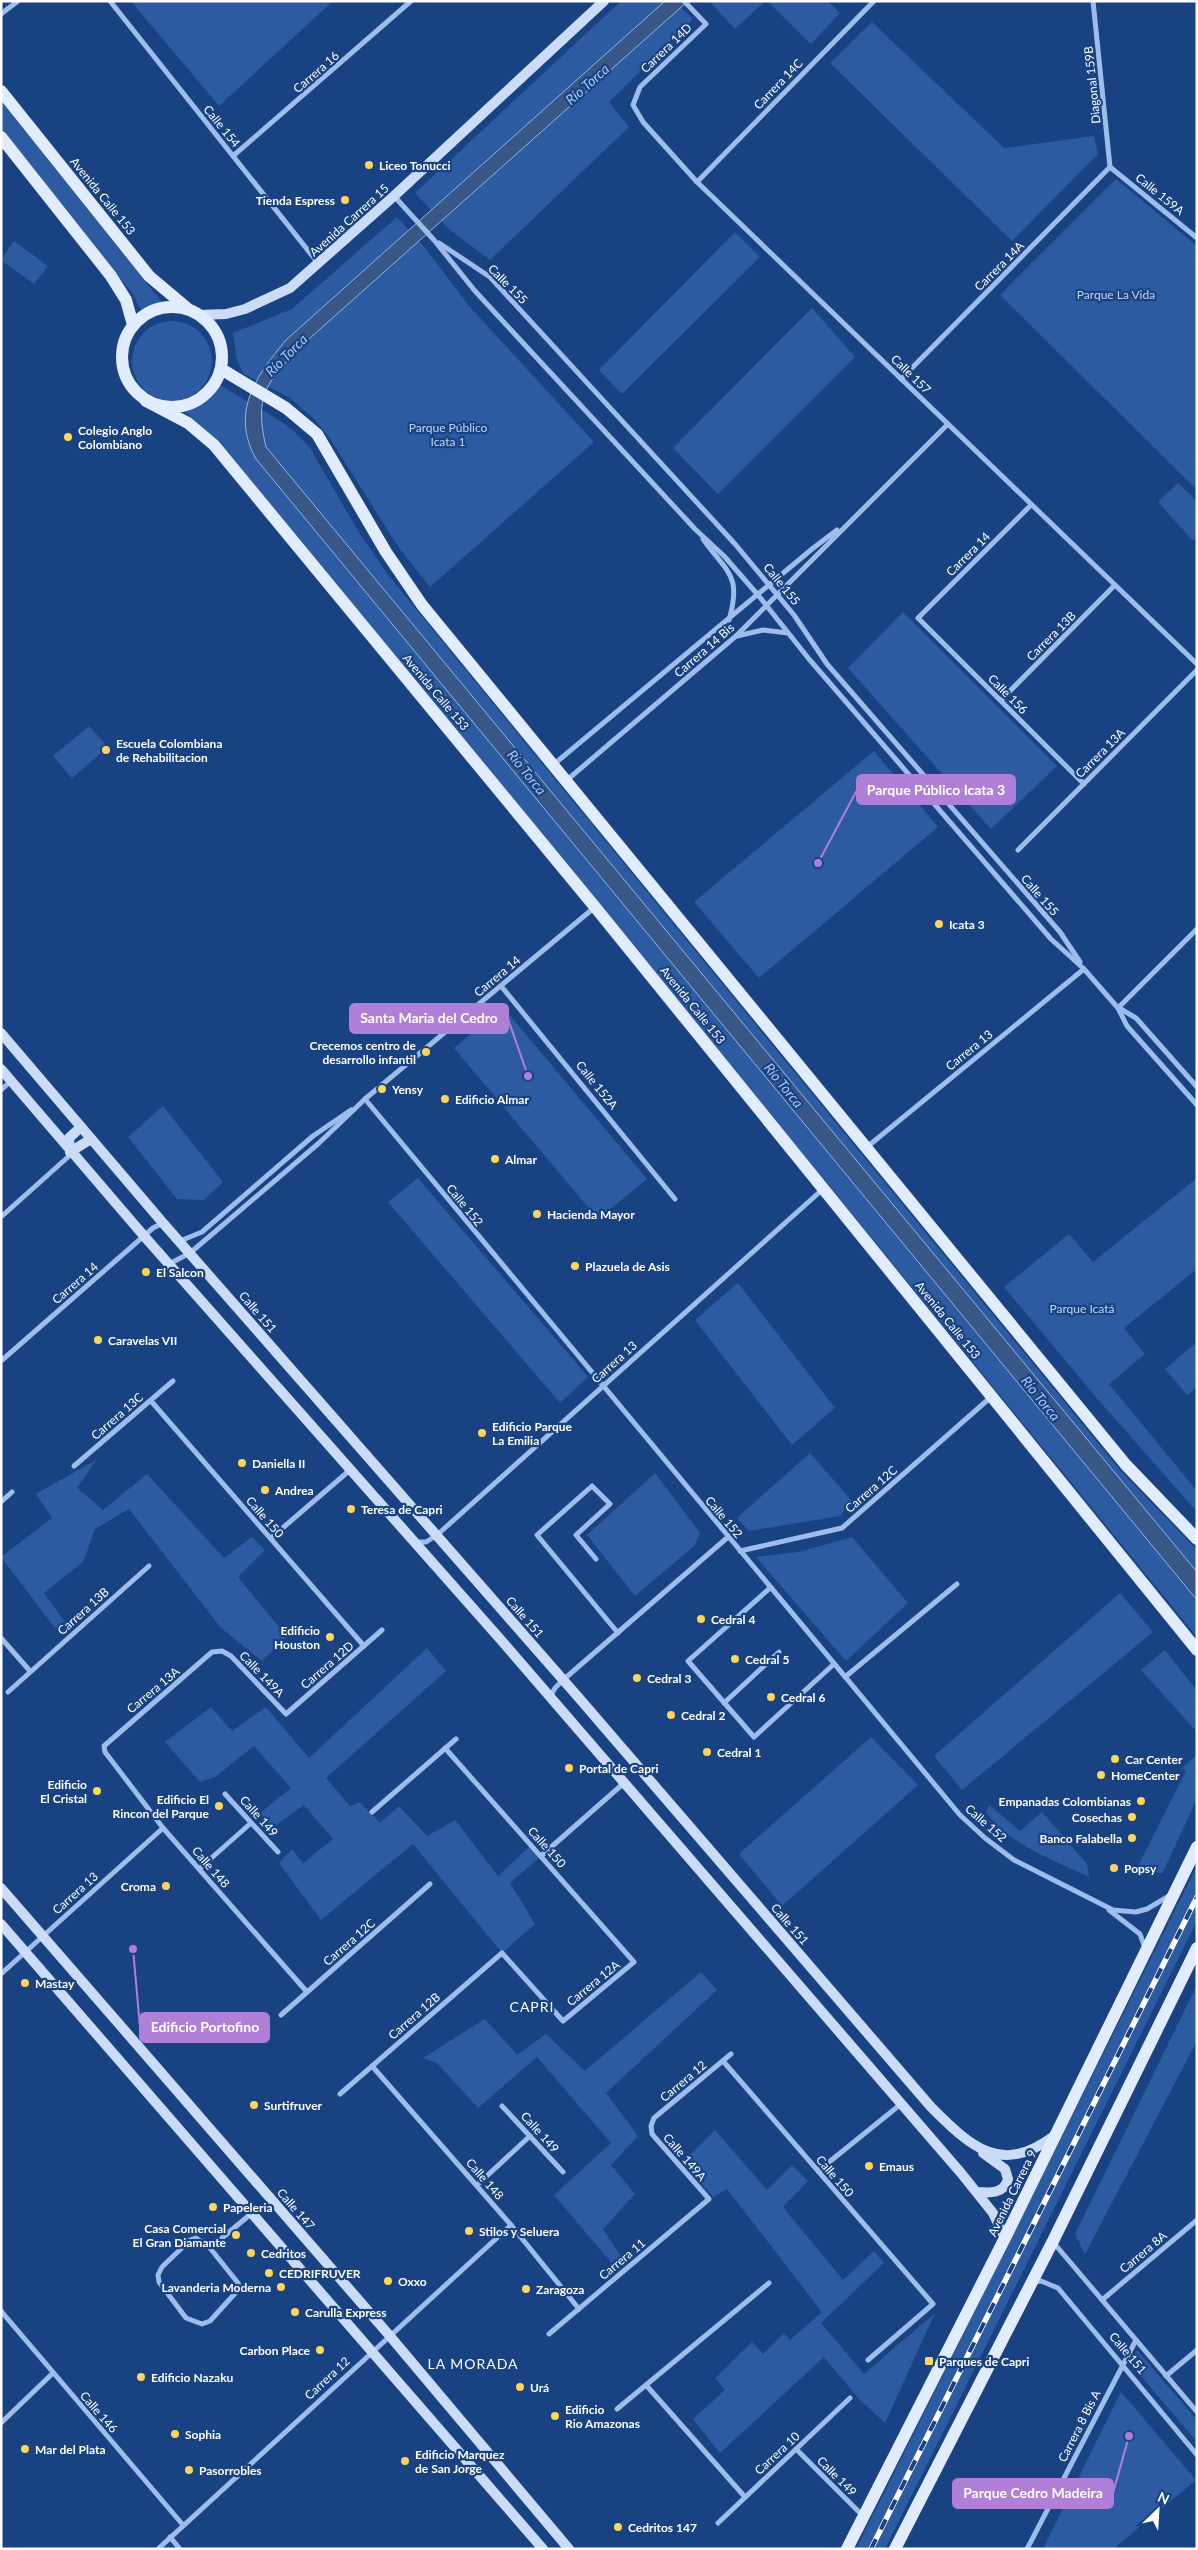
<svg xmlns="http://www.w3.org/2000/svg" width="1198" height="2550" font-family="Lato,sans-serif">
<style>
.green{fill:#2c5ba2}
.water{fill:#385786;stroke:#90b7ee}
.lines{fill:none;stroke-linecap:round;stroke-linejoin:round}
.street{stroke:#9ebdeb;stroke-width:5}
.secondary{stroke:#cadcf8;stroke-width:10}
.primary{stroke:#e2ecff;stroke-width:12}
.rail-casing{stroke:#fff;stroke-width:5.5}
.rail{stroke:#194282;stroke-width:4;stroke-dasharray:11;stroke-linecap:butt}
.poi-dot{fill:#fed659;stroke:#194282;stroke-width:2}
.labels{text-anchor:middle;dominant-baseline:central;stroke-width:4.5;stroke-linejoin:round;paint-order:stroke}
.street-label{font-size:12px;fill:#fff;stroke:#194282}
.poi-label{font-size:12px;font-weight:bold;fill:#fff;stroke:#194282;text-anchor:start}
.park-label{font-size:12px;fill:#c2d8f8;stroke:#194282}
.water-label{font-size:14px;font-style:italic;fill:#a9c7f3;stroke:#194282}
.neighbourhood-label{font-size:14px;letter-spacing:1px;fill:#fff;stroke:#194282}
.leader{fill:none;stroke:#b080d9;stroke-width:2}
.callout-dot{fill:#b080d9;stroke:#194282;stroke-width:2}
.callout{fill:#b080d9;stroke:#b080d9;stroke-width:2}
.callout-label{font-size:14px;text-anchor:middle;font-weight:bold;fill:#fff}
</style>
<rect width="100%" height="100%" fill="#194282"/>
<g class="green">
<path d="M131,1H333L219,106Z"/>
<path d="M621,1H674L693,19L609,102L629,127L490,260L450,230L415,193Z"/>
<path d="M709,1H765L735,29Z"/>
<path d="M767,1H828L840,13L811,44Z"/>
<path d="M872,22L1004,148L1094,136L1098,154L1012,241L830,63Z"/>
<path d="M1,101L148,285L163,303L141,310L133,294L1,130Z"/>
<path d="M1116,179L1197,246V490L1000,295Z"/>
<path d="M397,217L426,249L469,306L594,442L430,587L399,548L329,437L313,418L290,398L244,374L237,361L233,333L292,309Z"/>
<path d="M735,232L760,257L622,394L599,370Z"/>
<path d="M14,241L48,266L34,284L1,260Z"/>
<path d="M812,308L855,357L718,494L673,448Z"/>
<circle cx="172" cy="361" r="40"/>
<path d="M220,385L282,422L296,433L310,448L360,534L389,576L1120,1470L1197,1550V1637L553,847L209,433L185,412C202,407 209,399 220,385Z"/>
<path d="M1178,483L1197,501V537L1193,541L1158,502Z"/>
<path d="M903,612L1057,766L991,829L848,668Z"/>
<path d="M89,726L108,747L72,778L53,756Z"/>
<path d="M874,751L938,827L759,978L694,902Z"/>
<path d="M503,1007L647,1179L598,1219L454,1048Z"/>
<path d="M163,1106L223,1182L204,1200L177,1199L128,1137Z"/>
<path d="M418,1178L588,1377L560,1403L388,1202Z"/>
<path d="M1197,1178V1269L1124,1328L1145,1354L1109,1384L1197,1491V1512L1095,1396L1004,1287L1069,1234L1093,1262Z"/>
<path d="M738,1283L835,1408L792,1445L695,1320Z"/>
<path d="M1197,1342V1387L1187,1395L1165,1369Z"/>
<path d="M810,1453L852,1501L840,1516L749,1531L737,1518Z"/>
<path d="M96,1460L77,1488L103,1510L147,1474L224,1558L252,1537L265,1550L238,1577L287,1637L262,1661L221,1628L129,1509L95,1529L83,1562L44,1593L67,1625L55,1628L1,1557L52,1518L36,1494Z"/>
<path d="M655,1473L700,1533L694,1546L635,1596L587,1535Z"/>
<path d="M852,1537L908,1603L846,1661L756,1557L799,1552Z"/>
<path d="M1120,1593L1153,1632L962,1790L934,1756Z"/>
<path d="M427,1648L446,1671L326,1778L350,1806L360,1802L380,1823L399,1806L427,1836L455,1820L498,1876L531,1845L541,1856L510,1883L535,1924L502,1953L413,1844L321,1920L279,1863L292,1849L303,1863L333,1839L304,1805L273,1827L260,1813L291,1788L254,1746L215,1777L200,1782L165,1742L211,1707L232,1731L266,1707L309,1758Z"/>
<path d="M1165,1650L1197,1691V1732L1141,1670Z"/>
<path d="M871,1737L918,1785L782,1906L739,1854Z"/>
<path d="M1197,1754V1799L1162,1874L1138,1866L1186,1771L1182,1768Z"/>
<path d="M989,1805L1020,1831L1042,1812L1087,1864L1089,1877C1054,1860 1009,1845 986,1812Z"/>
<path d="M1197,1866V1921L885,2549H856Z"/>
<path d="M701,1972L717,1990L606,2093L638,2136L611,2165L635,2194L603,2229L625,2262L615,2267L554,2195L611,2143L537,2057L478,2108L437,2063L423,2058L485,2019L517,2055L546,2034L585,2071Z"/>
<path d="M1197,1985V2041L1085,2254L1075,2234Z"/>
<path d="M715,2130L767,2190L792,2165L808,2181L783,2207L843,2280L874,2251L884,2263L821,2323L864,2374L935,2313L885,2423L859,2399L824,2357L720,2453L693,2419L725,2390L715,2378L752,2342L763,2354L784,2333L790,2340L822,2312L727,2189L713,2197L683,2162Z"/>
<path d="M1137,2350L1197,2420V2442L1130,2363Z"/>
<path d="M1121,2392L1196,2480L1113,2549H1043Z"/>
</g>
<path class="water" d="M665,1H688L300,347C266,383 254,396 266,447L1197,1572V1600L256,459C230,412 256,376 286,340Z"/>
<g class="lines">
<g class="street">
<path d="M110,1L318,263"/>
<path d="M684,1L706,24L640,87L633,105L643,122L697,182L1197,664"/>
<path d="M1093,1L1110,167"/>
<path d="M1,14L18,1"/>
<path d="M233,156L411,1"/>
<path d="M1110,167L1197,238"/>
<path d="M697,182L874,1"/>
<path d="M394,196L434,240L475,291L695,529L724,556L758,595L809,659L1051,939L1084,969L1118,1008L1127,1026L1197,1105"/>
<path d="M439,243L490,277L735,544L794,615L827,664L1060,932L1080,962"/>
<path d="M901,379L1110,167"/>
<path d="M1031,505L918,618L1084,784"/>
<path d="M703,539C727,573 742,574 729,620"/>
<path d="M737,636L763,630L788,633"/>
<path d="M1001,700L1115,585"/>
<path d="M553,765L812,549L837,530"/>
<path d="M567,780L736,636L948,424"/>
<path d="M1018,850L1197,670"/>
<path d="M501,986L675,1199"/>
<path d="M1118,1008L1197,929"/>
<path d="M1119,1008L1136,1018L1197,1087"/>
<path d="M1,1090L11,1081"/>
<path d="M365,1099L960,1815L985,1838L1014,1860L1113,1910L1136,1912L1147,1909L1169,1896"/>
<path d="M867,1147L1084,969"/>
<path d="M1,1217L68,1157L70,1152"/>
<path d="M180,1241L202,1232L313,1136L351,1110"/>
<path d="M169,1264L190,1253L319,1143L365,1099L595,907"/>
<path d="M1,1361L153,1228L163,1223"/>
<path d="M151,1401L364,1646"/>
<path d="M74,1466L173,1381"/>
<path d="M1,1502L12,1492"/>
<path d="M271,1538L350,1470"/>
<path d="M416,1542H426L437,1535L823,1189"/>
<path d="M740,1551L842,1528L991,1397"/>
<path d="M596,1559L576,1535L610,1504L592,1486L537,1535L618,1633"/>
<path d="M770,1588L688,1661L754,1737L834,1664"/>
<path d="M1,1638L30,1671"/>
<path d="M845,1677L957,1584"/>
<path d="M8,1692L149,1566"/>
<path d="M550,1697L555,1688L563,1680L728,1537"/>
<path d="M724,1703L779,1652"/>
<path d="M225,1794L278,1852"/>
<path d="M372,1812L456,1739"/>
<path d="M541,1856L624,1783"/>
<path d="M199,1869L251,1823"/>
<path d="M1109,1910L1140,1934L1145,1948"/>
<path d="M1,1974L163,1828"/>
<path d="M307,1992L163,1828L105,1752L104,1746L212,1652L222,1651L231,1656L286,1714L382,1630"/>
<path d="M281,2015L430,1884"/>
<path d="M723,2061L933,2304L868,2360"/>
<path d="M372,2066L511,2225L579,2309"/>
<path d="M340,2094L502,1953L563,2021L634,1962L445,1748"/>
<path d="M502,2106L563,2172"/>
<path d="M818,2171L901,2104"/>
<path d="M477,2185L530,2136"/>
<path d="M196,2238L210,2248L238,2283L239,2289L210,2321L202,2324L186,2318L159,2282L158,2275L162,2267L190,2240Z"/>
<path d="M1053,2242L1197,2412"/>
<path d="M210,2248L252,2213"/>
<path d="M1033,2282L1041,2281L1058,2288L1197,2455"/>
<path d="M1102,2300L1197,2220"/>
<path d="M1,2311L183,2525"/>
<path d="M549,2334L709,2199L652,2134L651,2126L654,2118L731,2054"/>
<path d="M1166,2376L1197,2350"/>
<path d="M646,2385L745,2497"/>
<path d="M617,2409L769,2283"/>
<path d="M1,2423L53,2373"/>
<path d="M796,2449L863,2516"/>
<path d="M718,2523L850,2398"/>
<path d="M170,2537L180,2549"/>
<path d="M158,2549L511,2225"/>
<path d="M1027,2549L1136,2340"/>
</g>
<g class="secondary">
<path d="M199,315L226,314L245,309L290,288L394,196L604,1"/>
<path d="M1,1033L163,1223L579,1698L931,2107C971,2147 1001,2176 1054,2136"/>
<path d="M1,1069L144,1236L501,1640L961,2173L993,2213L1005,2238"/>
<path d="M70,1152L69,1138L81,1127"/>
<path d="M70,1152L91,1139"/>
<path d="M1,1888L389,2335L569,2549"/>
<path d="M1,1924L543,2549"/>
<path d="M977,2192C990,2193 1004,2194 1008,2179L1005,2169L983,2153"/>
</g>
<g class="primary">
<path d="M1,91L149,276L187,308"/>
<path d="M1,137L111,276L126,300L133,325"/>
<circle cx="172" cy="357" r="50"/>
<path d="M221,369L286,408L317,434L386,552L422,605L1126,1465L1197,1539"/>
<path d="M146,401L188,423L214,445L595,907L1197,1650"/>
<path d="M847,2549L1005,2238L1197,1847"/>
<path d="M895,2549L1053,2241L1197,1948"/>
</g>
<defs>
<path id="rail" d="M871,2549L1197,1897"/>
</defs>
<use href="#rail" class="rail-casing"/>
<use href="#rail" class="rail"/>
</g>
<g class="poi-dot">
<circle cx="369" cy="165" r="5"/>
<circle cx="345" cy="200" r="5"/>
<circle cx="68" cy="437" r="5"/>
<circle cx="106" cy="750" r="5"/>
<circle cx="939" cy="924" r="5"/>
<circle cx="426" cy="1052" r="5"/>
<circle cx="382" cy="1089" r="5"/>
<circle cx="445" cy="1099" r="5"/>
<circle cx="495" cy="1159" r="5"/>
<circle cx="537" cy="1214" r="5"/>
<circle cx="575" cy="1266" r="5"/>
<circle cx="146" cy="1272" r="5"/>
<circle cx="98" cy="1340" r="5"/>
<circle cx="482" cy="1433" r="5"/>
<circle cx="242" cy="1463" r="5"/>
<circle cx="265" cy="1490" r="5"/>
<circle cx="351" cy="1509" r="5"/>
<circle cx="701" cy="1619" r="5"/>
<circle cx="330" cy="1637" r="5"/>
<circle cx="735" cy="1659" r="5"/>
<circle cx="637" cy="1678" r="5"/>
<circle cx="771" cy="1697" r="5"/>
<circle cx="671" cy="1715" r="5"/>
<circle cx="707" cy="1752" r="5"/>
<circle cx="1115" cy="1759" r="5"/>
<circle cx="569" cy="1768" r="5"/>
<circle cx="1101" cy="1775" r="5"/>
<circle cx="97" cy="1791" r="5"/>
<circle cx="1141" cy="1801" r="5"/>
<circle cx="219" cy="1806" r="5"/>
<circle cx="1132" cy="1817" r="5"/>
<circle cx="1132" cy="1838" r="5"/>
<circle cx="1114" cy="1868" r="5"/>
<circle cx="166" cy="1886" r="5"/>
<circle cx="25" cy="1983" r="5"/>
<circle cx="254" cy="2105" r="5"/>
<circle cx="869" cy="2166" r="5"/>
<circle cx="213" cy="2207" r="5"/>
<circle cx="469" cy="2231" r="5"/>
<circle cx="236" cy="2235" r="5"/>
<circle cx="251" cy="2253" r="5"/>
<circle cx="269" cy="2273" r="5"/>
<circle cx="388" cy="2281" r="5"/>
<circle cx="281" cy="2287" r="5"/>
<circle cx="526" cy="2289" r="5"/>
<circle cx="295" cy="2312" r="5"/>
<circle cx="320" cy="2350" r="5"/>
<rect x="924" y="2356" width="10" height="10" rx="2.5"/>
<circle cx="141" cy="2377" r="5"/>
<circle cx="520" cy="2387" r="5"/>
<circle cx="555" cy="2416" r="5"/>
<circle cx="175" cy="2434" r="5"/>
<circle cx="25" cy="2449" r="5"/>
<circle cx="405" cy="2461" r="5"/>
<circle cx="189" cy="2470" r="5"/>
<circle cx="618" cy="2527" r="5"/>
</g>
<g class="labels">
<g class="street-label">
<text transform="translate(666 48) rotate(-44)">Carrera 14D</text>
<text transform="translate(316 72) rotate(-41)">Carrera 16</text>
<text transform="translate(778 84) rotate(-46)">Carrera 14C</text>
<text transform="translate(1092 85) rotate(-96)">Diagonal 159B</text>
<text transform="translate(222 126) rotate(51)">Calle 154</text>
<text transform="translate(1160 194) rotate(39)">Calle 159A</text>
<text transform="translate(103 196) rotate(51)">Avenida Calle 153</text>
<text transform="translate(349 220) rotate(-42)">Avenida Carrera 15</text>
<text transform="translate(999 266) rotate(-45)">Carrera 14A</text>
<text transform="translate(508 284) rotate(45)">Calle 155</text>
<text transform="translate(911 374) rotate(44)">Calle 157</text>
<text transform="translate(968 554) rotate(-45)">Carrera 14</text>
<text transform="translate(782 584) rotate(51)">Calle 155</text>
<text transform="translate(1051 636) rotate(-45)">Carrera 13B</text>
<text transform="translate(704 650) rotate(-41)">Carrera 14 Bis</text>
<text transform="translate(436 692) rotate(50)">Avenida Calle 153</text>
<text transform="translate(1008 694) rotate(45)">Calle 156</text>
<text transform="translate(1100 753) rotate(-45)">Carrera 13A</text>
<text transform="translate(1040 895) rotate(49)">Calle 155</text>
<text transform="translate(497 976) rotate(-40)">Carrera 14</text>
<text transform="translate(693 1005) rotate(51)">Avenida Calle 153</text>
<text transform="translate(969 1050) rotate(-39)">Carrera 13</text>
<text transform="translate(597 1085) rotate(51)">Calle 152A</text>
<text transform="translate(465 1205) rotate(51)">Calle 152</text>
<text transform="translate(75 1283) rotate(-41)">Carrera 14</text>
<text transform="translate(258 1312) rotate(49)">Calle 151</text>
<text transform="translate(948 1320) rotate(51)">Avenida Calle 153</text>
<text transform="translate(614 1362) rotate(-42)">Carrera 13</text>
<text transform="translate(117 1416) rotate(-41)">Carrera 13C</text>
<text transform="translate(871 1489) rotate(-41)">Carrera 12C</text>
<text transform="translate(265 1517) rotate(49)">Calle 150</text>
<text transform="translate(724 1517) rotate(50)">Calle 152</text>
<text transform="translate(83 1611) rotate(-42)">Carrera 13B</text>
<text transform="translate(525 1617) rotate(49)">Calle 151</text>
<text transform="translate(327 1665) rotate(-41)">Carrera 12D</text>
<text transform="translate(262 1674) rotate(46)">Calle 149A</text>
<text transform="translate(153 1690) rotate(-40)">Carrera 13A</text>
<text transform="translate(259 1816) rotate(48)">Calle 149</text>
<text transform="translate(986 1823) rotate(41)">Calle 152</text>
<text transform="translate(547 1847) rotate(48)">Calle 150</text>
<text transform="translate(211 1867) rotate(49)">Calle 148</text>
<text transform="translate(75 1893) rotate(-42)">Carrera 13</text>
<text transform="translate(790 1924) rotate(49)">Calle 151</text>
<text transform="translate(349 1942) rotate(-41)">Carrera 12C</text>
<text transform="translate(593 1983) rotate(-39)">Carrera 12A</text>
<text transform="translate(414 2016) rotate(-41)">Carrera 12B</text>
<text transform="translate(683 2081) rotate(-40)">Carrera 12</text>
<text transform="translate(540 2132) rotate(48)">Calle 149</text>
<text transform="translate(685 2157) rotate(49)">Calle 149A</text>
<text transform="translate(835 2176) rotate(49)">Calle 150</text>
<text transform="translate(485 2179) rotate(49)">Calle 148</text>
<text transform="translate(1012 2193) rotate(-64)">Avenida Carrera 9</text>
<text transform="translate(296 2209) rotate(49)">Calle 147</text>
<text transform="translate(1143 2252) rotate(-40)">Carrera 8A</text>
<text transform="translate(622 2259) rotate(-40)">Carrera 11</text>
<text transform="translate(1128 2353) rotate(50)">Calle 151</text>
<text transform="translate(327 2378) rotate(-43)">Carrera 12</text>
<text transform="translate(99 2412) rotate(49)">Calle 146</text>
<text transform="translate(1079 2426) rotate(-63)">Carrera 8 Bis A</text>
<text transform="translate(777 2453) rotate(-43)">Carrera 10</text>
<text transform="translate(837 2476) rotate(45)">Calle 149</text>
</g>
<g class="poi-label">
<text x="379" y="165">Liceo Tonucci</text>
<text x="335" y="200" text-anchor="end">Tienda Espress</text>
<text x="78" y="430">Colegio Anglo<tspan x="78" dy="14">Colombiano</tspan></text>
<text x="116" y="743">Escuela Colombiana<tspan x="116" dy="14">de Rehabilitacion</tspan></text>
<text x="949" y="924">Icata 3</text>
<text x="416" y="1045" text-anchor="end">Crecemos centro de<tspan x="416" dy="14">desarrollo infantil</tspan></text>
<text x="392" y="1089">Yensy</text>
<text x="455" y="1099">Edificio Almar</text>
<text x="505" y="1159">Almar</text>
<text x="547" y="1214">Hacienda Mayor</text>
<text x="585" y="1266">Plazuela de Asis</text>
<text x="156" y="1272">El Salcon</text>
<text x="108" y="1340">Caravelas VII</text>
<text x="492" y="1426">Edificio Parque<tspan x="492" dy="14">La Emilia</tspan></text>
<text x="252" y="1463">Daniella II</text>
<text x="275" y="1490">Andrea</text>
<text x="361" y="1509">Teresa de Capri</text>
<text x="711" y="1619">Cedral 4</text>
<text x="320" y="1630" text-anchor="end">Edificio<tspan x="320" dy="14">Houston</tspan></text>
<text x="745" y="1659">Cedral 5</text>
<text x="647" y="1678">Cedral 3</text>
<text x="781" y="1697">Cedral 6</text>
<text x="681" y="1715">Cedral 2</text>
<text x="717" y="1752">Cedral 1</text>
<text x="1125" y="1759">Car Center</text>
<text x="579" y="1768">Portal de Capri</text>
<text x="1111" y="1775">HomeCenter</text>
<text x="87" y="1784" text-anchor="end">Edificio<tspan x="87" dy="14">El Cristal</tspan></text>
<text x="209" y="1799" text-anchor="end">Edificio El<tspan x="209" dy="14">Rincon del Parque</tspan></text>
<text x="1131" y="1801" text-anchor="end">Empanadas Colombianas</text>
<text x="1122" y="1817" text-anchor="end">Cosechas</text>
<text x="1122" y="1838" text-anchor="end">Banco Falabella</text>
<text x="1124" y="1868">Popsy</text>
<text x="156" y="1886" text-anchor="end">Croma</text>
<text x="35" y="1983">Mastay</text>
<text x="264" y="2105">Surtifruver</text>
<text x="879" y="2166">Emaus</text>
<text x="223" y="2207">Papeleria</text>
<text x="226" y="2228" text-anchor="end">Casa Comercial<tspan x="226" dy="14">El Gran Diamante</tspan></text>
<text x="479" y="2231">Stilos y Seluera</text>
<text x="261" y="2253">Cedritos</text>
<text x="279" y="2273">CEDRIFRUVER</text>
<text x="398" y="2281">Oxxo</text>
<text x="271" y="2287" text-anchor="end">Lavanderia Moderna</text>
<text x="536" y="2289">Zaragoza</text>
<text x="305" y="2312">Carulla Express</text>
<text x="310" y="2350" text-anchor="end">Carbon Place</text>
<text x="939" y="2361">Parques de Capri</text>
<text x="151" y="2377">Edificio Nazaku</text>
<text x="530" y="2387">Urá</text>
<text x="565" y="2409">Edificio<tspan x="565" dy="14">Rio Amazonas</tspan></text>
<text x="185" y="2434">Sophia</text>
<text x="35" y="2449">Mar del Plata</text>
<text x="415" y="2454">Edificio Marquez<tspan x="415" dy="14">de San Jorge</tspan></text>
<text x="199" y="2470">Pasorrobles</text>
<text x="628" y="2527">Cedritos 147</text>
</g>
<g class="park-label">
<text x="1116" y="294">Parque La Vida</text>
<text x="448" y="427">Parque Público<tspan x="448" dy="14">Icata 1</tspan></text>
<text x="1082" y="1308">Parque Icatá</text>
</g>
<g class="water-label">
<text transform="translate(587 84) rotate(-42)">Río Torca</text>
<text transform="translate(286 355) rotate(-45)">Río Torca</text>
<text transform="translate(527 772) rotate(51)">Río Torca</text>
<text transform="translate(784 1085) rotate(51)">Río Torca</text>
<text transform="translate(1041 1398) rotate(51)">Río Torca</text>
</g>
<g class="neighbourhood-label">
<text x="532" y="2006">CAPRI</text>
<text x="473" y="2363">LA MORADA</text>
</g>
</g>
<path class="leader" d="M818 863L857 790M528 1076L508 1019M133 1949L140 2027M1129 2436L1113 2493"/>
<g class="callout-dot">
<circle cx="818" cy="863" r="5"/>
<circle cx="528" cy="1076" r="5"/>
<circle cx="133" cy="1949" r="5"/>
<circle cx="1129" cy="2436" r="5"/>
</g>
<g class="callout">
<rect x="857" y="775" width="158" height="29" rx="5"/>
<rect x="350" y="1004" width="158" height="29" rx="5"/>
<rect x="140" y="2013" width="129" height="29" rx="5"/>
<rect x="953" y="2479" width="160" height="29" rx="5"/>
</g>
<g class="callout-label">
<text x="936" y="795">Parque Público Icata 3</text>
<text x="429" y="1023">Santa Maria del Cedro</text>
<text x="205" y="2032">Edificio Portofino</text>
<text x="1033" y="2498">Parque Cedro Madeira</text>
</g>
<rect width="1198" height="2550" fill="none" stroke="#ffffff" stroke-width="5"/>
<g transform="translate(1158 2510) rotate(25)" stroke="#194282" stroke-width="4" paint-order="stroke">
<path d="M0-4L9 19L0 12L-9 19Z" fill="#ffffff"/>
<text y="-8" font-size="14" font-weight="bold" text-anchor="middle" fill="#ffffff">N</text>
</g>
</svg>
